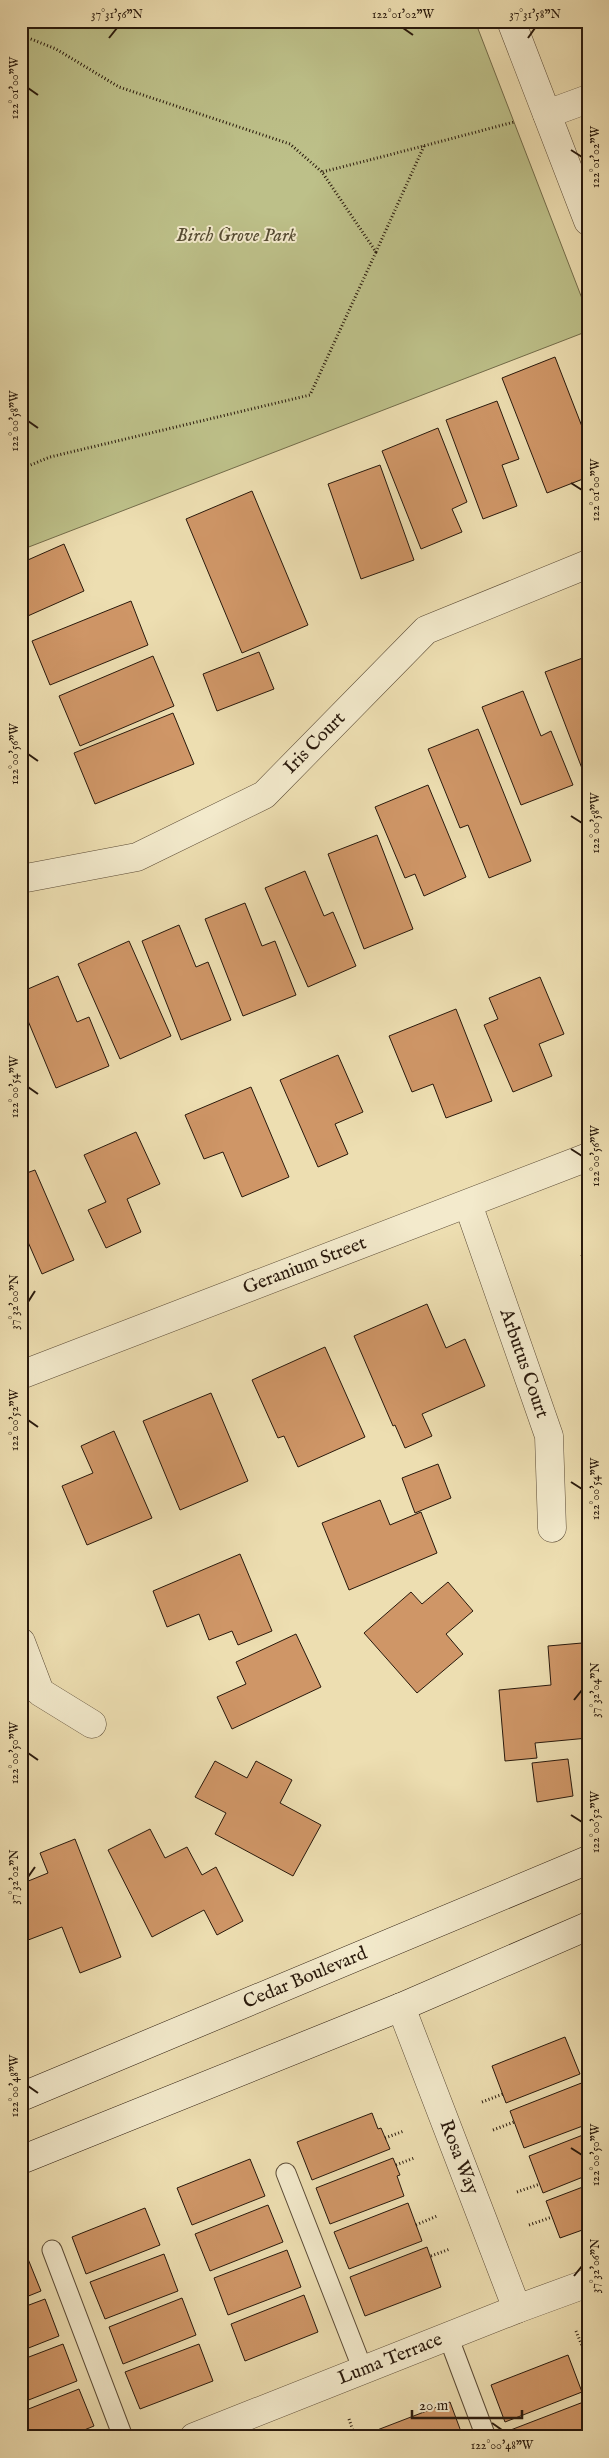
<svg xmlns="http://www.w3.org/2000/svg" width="609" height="2458" font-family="'IM FELL English',serif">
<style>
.green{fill:#bdc089;stroke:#736c4a}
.building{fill:#cf9667;stroke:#29190c}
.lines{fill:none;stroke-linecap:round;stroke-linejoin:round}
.lane-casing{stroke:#5a4a35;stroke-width:21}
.street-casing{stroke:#5a4a35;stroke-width:29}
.secondary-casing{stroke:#29190c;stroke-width:29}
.path{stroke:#29190c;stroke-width:3;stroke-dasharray:1 2.5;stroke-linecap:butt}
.lane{stroke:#f3eacc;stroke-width:19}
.street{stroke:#f3eacc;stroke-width:28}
.secondary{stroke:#f3eacc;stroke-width:28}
.ticks{fill:none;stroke:#29190c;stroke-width:2}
.labels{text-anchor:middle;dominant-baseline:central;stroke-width:4;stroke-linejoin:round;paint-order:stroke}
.park-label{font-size:19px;font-style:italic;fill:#554b32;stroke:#f3eacc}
.street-label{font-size:19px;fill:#29190c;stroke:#f3eacc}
.neatline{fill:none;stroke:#29190c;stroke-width:2}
.ticks-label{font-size:12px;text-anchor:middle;fill:#29190c}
</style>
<rect width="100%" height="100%" fill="#eddeb1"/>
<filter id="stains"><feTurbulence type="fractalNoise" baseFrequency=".004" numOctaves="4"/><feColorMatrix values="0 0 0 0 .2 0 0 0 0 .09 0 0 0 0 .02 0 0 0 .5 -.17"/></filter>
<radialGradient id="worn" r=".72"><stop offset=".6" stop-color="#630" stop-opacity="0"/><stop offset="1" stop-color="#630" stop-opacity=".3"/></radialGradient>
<path class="green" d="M21,21H475L588,314V331L21,550Z"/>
<g class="building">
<path d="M555,357L588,442V477L547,493L502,378Z"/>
<path d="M497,401L519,459L502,465L517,506L483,519L446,420Z"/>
<path d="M438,428L467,502L452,509L462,532L421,549L382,451Z"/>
<path d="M380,465L414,560L361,579L328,484Z"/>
<path d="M252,491L308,625L242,653L186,519Z"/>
<path d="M64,544L84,591L21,619V563Z"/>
<path d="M131,601L148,645L50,685L32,641Z"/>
<path d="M259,652L274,689L217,711L203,674Z"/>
<path d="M153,656L174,706L80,746L59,696Z"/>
<path d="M588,656V769L583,771L545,672Z"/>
<path d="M523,691L541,736L551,731L573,785L521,805L482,707Z"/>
<path d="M173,713L194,764L95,804L74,753Z"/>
<path d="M478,729L531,861L489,878L468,825L460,828L428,749Z"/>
<path d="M428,785L466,877L424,896L415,874L405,878L375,807Z"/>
<path d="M377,835L413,929L364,949L328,854Z"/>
<path d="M305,871L324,916L333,912L356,966L308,987L265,888Z"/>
<path d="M245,903L262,946L275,941L296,995L243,1016L205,919Z"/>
<path d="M179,925L196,967L208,962L231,1020L181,1040L142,941Z"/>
<path d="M129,941L171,1036L120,1059L78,964Z"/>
<path d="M58,976L77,1022L89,1017L109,1066L56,1088L21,1004V992Z"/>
<path d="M540,977L564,1034L539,1044L552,1076L513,1092L484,1025L498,1019L489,998Z"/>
<path d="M456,1009L492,1101L446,1118L433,1084L412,1092L389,1036Z"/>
<path d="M338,1055L363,1112L335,1124L348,1154L318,1167L280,1080Z"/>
<path d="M251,1087L289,1177L242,1197L223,1152L204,1159L185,1115Z"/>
<path d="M136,1132L160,1184L127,1199L141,1232L106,1248L88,1210L106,1202L84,1155Z"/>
<path d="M35,1170L74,1260L42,1274L28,1242L21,1245V1175Z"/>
<path d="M588,1252V1273L581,1255Z"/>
<path d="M427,1304L446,1348L465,1339L485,1386L422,1414L432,1436L405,1448L395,1425L393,1426L354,1336Z"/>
<path d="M325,1347L365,1437L298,1467L284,1436L278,1438L252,1380Z"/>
<path d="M211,1393L248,1481L180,1510L143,1421Z"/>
<path d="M114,1431L152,1518L87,1545L62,1486L93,1473L81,1446Z"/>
<path d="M438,1464L451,1498L415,1513L402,1478Z"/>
<path d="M380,1500L390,1525L421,1512L437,1553L349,1590L322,1523Z"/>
<path d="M240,1554L272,1631L238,1645L232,1631L209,1640L199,1614L167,1627L153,1591Z"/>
<path d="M448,1582L473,1611L446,1634L463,1654L417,1693L364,1633L411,1592L422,1604Z"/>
<path d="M296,1634L321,1687L232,1729L217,1697L246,1684L236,1662Z"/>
<path d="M582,1643L588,1709V1738L535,1743L537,1758L505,1761L499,1690L551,1685L548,1646Z"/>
<path d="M568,1759L573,1796L537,1802L532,1763Z"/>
<path d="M215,1761L247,1778L256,1761L292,1780L280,1803L321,1825L293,1876L215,1834L226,1813L195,1797Z"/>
<path d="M150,1829L165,1858L187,1847L202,1875L216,1867L243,1921L217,1935L204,1910L152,1937L108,1850Z"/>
<path d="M75,1839L121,1957L80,1973L62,1927L23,1942L21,1937V1884L48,1873L40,1853Z"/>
<path d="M565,2037L580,2074L506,2103L492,2066Z"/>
<path d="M584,2082L588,2093V2124L524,2148L510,2111Z"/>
<path d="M372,2113L378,2129L381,2128L390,2149L312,2180L297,2142Z"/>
<path d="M588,2133V2175L543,2193L529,2156Z"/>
<path d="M393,2158L400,2175L397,2176L404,2196L330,2224L316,2188Z"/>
<path d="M250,2159L265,2196L192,2225L177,2188Z"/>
<path d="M588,2185V2228L560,2238L546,2201Z"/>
<path d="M408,2203L422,2241L349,2269L334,2232Z"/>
<path d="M268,2205L283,2242L210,2271L195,2234Z"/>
<path d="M145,2208L160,2245L86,2274L72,2237Z"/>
<path d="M427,2247L441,2287L365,2316L350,2277Z"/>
<path d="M287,2250L301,2287L228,2315L214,2278Z"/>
<path d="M26,2254L41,2291L21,2299V2255Z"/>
<path d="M164,2254L178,2291L105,2319L90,2282Z"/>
<path d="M304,2295L318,2332L245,2361L231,2324Z"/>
<path d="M182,2298L196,2335L123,2364L109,2327Z"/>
<path d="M45,2299L59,2336L21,2351V2308Z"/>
<path d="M63,2344L77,2381L21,2403V2360Z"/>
<path d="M199,2344L213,2381L140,2409L125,2372Z"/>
<path d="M568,2355L582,2392L505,2422L491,2385Z"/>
<path d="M79,2389L94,2426L67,2437H21V2412Z"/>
<path d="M586,2401L588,2406V2437H510L508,2431Z"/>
<path d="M450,2402L463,2437H374L372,2432Z"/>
</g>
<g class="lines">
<defs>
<g id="lane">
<path d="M286,2173L363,2370"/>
<path d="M52,2250L123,2437"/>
<path d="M448,2336L486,2437"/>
</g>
<g id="street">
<path d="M511,21L588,221"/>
<path d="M547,114L588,99"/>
<path id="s1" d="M21,879L137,857L264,795L426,630L588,564"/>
<path id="s2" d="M468,1204L549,1436L552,1528"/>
<path id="s3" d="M21,1375L588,1157"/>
<path d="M21,1642L40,1692L92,1724"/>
<path id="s4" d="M401,2007L517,2309"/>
<path id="s5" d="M194,2437L517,2309L588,2283"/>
</g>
<g id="secondary">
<path id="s6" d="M21,2097L588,1860"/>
<path d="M21,2160L401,2007L588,1926"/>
</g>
</defs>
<use href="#lane" class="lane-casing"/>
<use href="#street" class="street-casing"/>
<use href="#secondary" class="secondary-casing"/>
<g class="path">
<path d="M21,35L56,49L119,87L290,144L322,172"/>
<path d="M424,146L376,252L322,172C386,156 450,139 514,122"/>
<path d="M21,469L50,457L310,395L376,252"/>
<path d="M482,2102L503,2094"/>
<path d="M493,2130L514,2122"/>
<path d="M385,2138L404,2131"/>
<path d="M396,2165L414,2158"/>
<path d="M517,2192L540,2184"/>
<path d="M416,2225L437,2216"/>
<path d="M529,2225L552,2217"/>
<path d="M431,2256L450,2249"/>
<path d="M576,2331L588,2360"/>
<path d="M349,2419L355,2437"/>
</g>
<use href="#lane" class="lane"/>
<use href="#street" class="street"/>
<use href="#secondary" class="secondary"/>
</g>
<path class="ticks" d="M403,28L413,35M109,38L117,28M528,38L535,28M28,88L38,95M571,150L582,157M28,421L38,428M571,483L582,490M28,754L38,761M571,816L582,823M28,1087L38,1094M571,1149L582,1156M28,1302L35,1291M28,1420L38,1427M571,1482L582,1489M574,1700L582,1690M28,1753L38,1760M571,1815L582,1822M28,1877L35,1867M28,2086L38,2093M571,2148L582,2155M574,2276L582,2266M492,2423L502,2430"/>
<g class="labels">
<g class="park-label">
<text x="236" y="236">Birch Grove Park</text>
</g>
<g class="street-label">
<text stroke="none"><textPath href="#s1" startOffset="332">Iris Court</textPath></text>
<text stroke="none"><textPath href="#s3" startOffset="304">Geranium Street</textPath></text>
<text stroke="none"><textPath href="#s2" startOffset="169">Arbutus Court</textPath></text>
<text stroke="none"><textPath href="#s6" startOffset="308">Cedar Boulevard</textPath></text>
<text stroke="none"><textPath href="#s4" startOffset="161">Rosa Way</textPath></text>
<text stroke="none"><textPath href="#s5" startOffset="211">Luma Terrace</textPath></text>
</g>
</g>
<rect width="609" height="2458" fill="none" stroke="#eddeb1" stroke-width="55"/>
<path d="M412 2410v8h110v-8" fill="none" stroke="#29190c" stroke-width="2.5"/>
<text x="419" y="2410" font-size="15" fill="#29190c" stroke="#f3eacc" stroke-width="4" paint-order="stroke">20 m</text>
<rect x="28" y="28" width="554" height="2402" class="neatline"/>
<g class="ticks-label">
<text x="117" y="18">37°31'56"N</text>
<text x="403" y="18">122°01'02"W</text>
<text x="535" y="18">37°31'58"N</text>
<text transform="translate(14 88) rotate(-90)" y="4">122°01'00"W</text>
<text transform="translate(595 157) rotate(-90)" y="4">122°01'02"W</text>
<text transform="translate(14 421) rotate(-90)" y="4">122°00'58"W</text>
<text transform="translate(595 490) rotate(-90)" y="4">122°01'00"W</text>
<text transform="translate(14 754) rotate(-90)" y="4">122°00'56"W</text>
<text transform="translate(595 823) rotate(-90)" y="4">122°00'58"W</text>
<text transform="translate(14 1087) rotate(-90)" y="4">122°00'54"W</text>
<text transform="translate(595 1156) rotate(-90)" y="4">122°00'56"W</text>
<text transform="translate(14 1302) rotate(-90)" y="4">37°32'00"N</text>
<text transform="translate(14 1420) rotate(-90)" y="4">122°00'52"W</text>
<text transform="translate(595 1489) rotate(-90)" y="4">122°00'54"W</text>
<text transform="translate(595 1690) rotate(-90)" y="4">37°32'04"N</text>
<text transform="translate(14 1753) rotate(-90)" y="4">122°00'50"W</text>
<text transform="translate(595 1822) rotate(-90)" y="4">122°00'52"W</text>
<text transform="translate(14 1877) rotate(-90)" y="4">37°32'02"N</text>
<text transform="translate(14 2086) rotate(-90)" y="4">122°00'48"W</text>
<text transform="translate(595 2155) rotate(-90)" y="4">122°00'50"W</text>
<text transform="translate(595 2266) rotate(-90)" y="4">37°32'06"N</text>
<text x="502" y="2449">122°00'48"W</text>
</g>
<rect width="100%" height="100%" filter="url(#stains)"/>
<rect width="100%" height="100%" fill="url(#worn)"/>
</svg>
